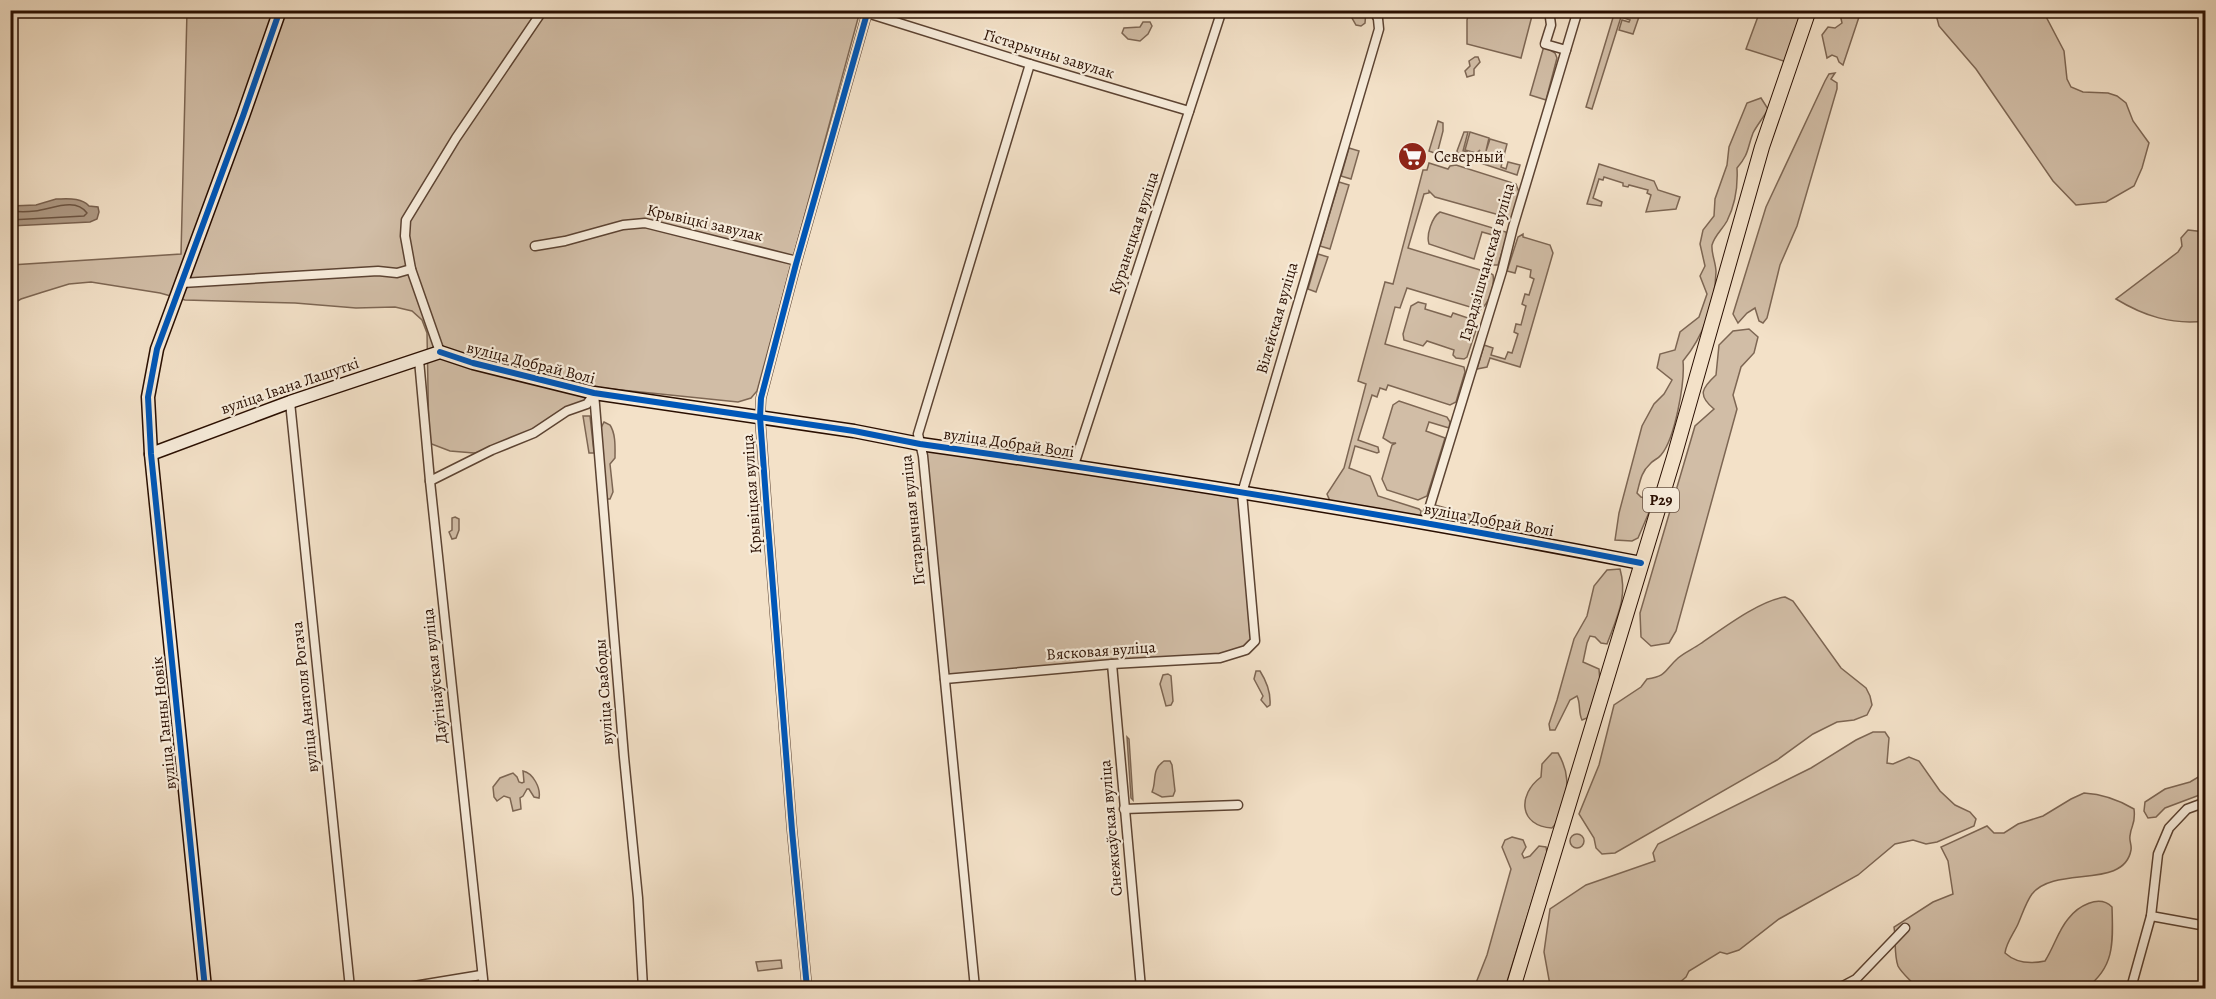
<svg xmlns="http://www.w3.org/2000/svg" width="2216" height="999" font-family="Alegreya,serif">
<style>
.green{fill:#d1bda6;stroke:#7d6653;stroke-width:1.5}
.water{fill:#ae9984;stroke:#79614f;stroke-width:1.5}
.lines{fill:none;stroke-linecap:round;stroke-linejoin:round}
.shore{stroke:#6c5442;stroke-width:1.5}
.street-casing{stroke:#5c4332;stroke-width:11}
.secondary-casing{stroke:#290e00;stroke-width:15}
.primary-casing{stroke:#290e00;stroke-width:16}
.street{stroke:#f7ecdb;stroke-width:8}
.secondary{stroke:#f7ecdb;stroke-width:12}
.primary{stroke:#f3e1c8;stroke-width:14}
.cycleway-casing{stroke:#f7ecdb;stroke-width:10}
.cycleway{stroke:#0057b8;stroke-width:6}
.labels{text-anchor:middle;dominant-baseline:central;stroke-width:4.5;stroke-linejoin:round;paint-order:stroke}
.shield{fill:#f7ecdb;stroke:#675142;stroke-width:1.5}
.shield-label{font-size:15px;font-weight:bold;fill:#290e00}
.street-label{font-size:16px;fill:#290e00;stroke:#f7ecdb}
.poi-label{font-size:16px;fill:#290e00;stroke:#f7ecdb;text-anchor:start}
</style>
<rect width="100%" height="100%" fill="#f3e1c8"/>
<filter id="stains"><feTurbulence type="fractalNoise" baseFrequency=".00333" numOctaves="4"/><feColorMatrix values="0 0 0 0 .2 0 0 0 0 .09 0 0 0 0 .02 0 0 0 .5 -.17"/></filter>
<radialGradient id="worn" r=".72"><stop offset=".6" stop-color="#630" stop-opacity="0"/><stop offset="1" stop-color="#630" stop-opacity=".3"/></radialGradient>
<g class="green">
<path d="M1525,10L1533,12L1521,58L1467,44V20L1469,11Z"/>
<path d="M187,11H860L757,391L751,398L738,402L602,388L579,389L594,393L587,404L492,450L474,453L450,451L429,443L427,333L422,320L412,311L395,307L356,308L295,303L185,300L160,293L91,282L69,284L43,292L21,299L11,305V265L181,254Z"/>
<path d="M1348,11H1366L1365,23L1361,26L1356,25Z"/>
<path d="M1615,11H1641L1633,34L1619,30L1622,20L1629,22L1630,20L1621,17L1592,109L1586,107Z"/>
<path d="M1760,11H1805L1790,63L1746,49Z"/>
<path d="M1836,11H1861L1843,65L1839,62L1837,57L1832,55L1827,58L1822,35L1828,27L1835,28L1842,23L1840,14Z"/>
<path d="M1935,11H2043L2064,51L2067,79L2071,87L2083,92L2108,93L2117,96L2126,103L2133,121L2149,143L2142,168L2134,186L2106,202L2076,205L2053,181L1976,69L1945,33L1939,26Z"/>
<path d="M1143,22H1150L1152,26L1148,34L1140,41L1128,39L1122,33L1124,28L1140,27Z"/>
<path d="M1544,46L1555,53L1557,58L1546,100L1530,95Z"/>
<path d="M1475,57H1478L1480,62L1474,69V75L1467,77L1465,71L1470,66L1469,61Z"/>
<path d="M1835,73L1831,79L1837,83V89L1797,226L1780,265L1767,318L1763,323L1759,321L1755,308L1747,313L1738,323L1733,314L1766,207L1825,81L1829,74Z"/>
<path d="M1761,98L1768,109C1764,117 1757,125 1753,133C1747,149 1749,154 1737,168C1738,186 1735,205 1727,221C1722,230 1715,235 1712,245C1711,253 1716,263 1716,272C1715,304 1703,337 1683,361C1685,382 1675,439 1661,455C1658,459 1653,460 1650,464C1641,472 1640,482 1637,493L1641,497L1649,499L1650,510L1638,538L1632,541L1615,540L1619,513L1642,426L1654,404L1664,394L1672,380L1657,368L1660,354L1675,350L1680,332L1699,317L1707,294L1700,276L1705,266L1700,244L1703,230L1714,216L1715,199L1727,165L1729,147L1747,103Z"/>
<path d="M1438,121L1443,123V131L1437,154L1429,151Z"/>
<path d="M1464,132H1468L1463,151L1476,155L1480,150L1476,153L1465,150L1470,132L1489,138L1486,151L1490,139L1507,144L1501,167L1506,169L1508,162L1520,165L1517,175L1459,156L1457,151Z"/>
<path d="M1349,148L1359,151L1351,179L1341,176Z"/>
<path d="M1429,163L1448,169L1450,166L1456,165L1516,184L1519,192L1513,216L1510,218L1435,197L1429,191V193L1424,194L1408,248L1490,273L1493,275C1495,285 1489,304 1480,310L1407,288L1400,308L1395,307L1385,344L1464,367L1465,372L1456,402L1450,405L1388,385L1386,390L1380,388L1377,397L1372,395L1358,440L1378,447L1379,452L1377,453L1355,446L1349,468L1370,476L1378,496L1419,509L1421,511L1420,517L1330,501L1327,494L1344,468L1366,384L1358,381L1385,282L1393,284L1423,170H1427Z"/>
<path d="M1599,164L1654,181L1658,190L1680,197L1676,209L1646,212L1651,195L1647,193L1648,190L1629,185L1628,187L1623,186V183L1604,177L1603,180L1599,179L1593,198L1602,202L1601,206L1587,204Z"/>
<path d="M1339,182L1349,185L1330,249L1320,246Z"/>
<path d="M1440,212L1506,232L1507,236L1498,265H1492L1500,237L1482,232L1474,259L1429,244C1426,235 1432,217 1440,212Z"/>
<path d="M2188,230L2205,232V321C2172,325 2144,316 2116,299L2178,252L2182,246L2181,238Z"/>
<path d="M1523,234V237L1550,245L1553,253L1520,367L1490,358L1487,367L1477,369L1484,345L1493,348L1491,355L1505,359L1508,352L1512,353L1518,334L1514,332L1516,324L1521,325L1526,306L1522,304L1525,294L1529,295L1534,279L1530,277L1531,270L1517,266L1515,273L1507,271L1518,237Z"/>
<path d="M1318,254L1328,257L1316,292L1308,289Z"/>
<path d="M1418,302L1426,304L1425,309L1451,317L1453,313L1474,320L1476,330L1467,357L1464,359L1456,358L1453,355L1454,350L1427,341L1423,346L1404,340L1403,334L1411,306Z"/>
<path d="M1749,329L1758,337L1754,353L1741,367L1733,395L1737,409L1676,631L1669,643L1651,646L1641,637L1640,613L1695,426L1714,409C1697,395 1702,388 1716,375L1719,345L1733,331Z"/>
<path d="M1399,401L1447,417L1450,422L1449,428L1429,422L1426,431L1445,438L1427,496L1418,500L1387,490L1382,479L1392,445L1396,443H1391L1383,438L1393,405Z"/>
<path d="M583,416H590L594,453H589Z"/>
<path d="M604,422L610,425C616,434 615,448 615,458L610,464L613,492L610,499H607L606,495L601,428Z"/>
<path d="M920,444L1242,493L1255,641L1240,652L945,679Z"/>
<path d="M1435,505L1475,516L1481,521L1431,513Z"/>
<path d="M455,517L459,519V530L456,538L452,539L449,532L452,530V518Z"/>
<path d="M1620,569C1628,597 1617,617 1607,644L1601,643L1595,637L1590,636L1587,643L1583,662L1599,669L1600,682L1587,718L1582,720C1578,712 1581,704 1577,696L1570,700L1555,730H1550L1549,724L1557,700L1574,639L1587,616L1594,586L1607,570Z"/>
<path d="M1785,597L1793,601L1841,668L1866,688L1870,696L1872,705L1867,715L1854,720L1837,722L1813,734L1777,760L1615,853L1602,854L1596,848L1594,838L1579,814L1599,765L1614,705L1641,687L1647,679C1667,676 1664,671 1677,659C1683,653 1693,649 1700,644C1722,629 1760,600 1785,597Z"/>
<path d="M1256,671H1260C1267,682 1271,692 1270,705L1267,707L1261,700L1263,696L1254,679Z"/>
<path d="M1168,674L1171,676L1173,701L1171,705L1166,706L1160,684L1163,675Z"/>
<path d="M1873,732H1885L1889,738L1887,763L1893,764L1909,757L1919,761L1940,791L1955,805L1970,812L1976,819L1974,826L1937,842L1926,844L1913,840L1895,844L1858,875L1779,919L1739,950L1727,954L1720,952L1689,971L1686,977L1673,988H1548L1550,985L1544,952L1550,909L1586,885L1655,861L1653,853L1658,844L1811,768L1856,740Z"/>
<path d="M1127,737L1129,739L1133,800L1131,798Z"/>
<path d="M1552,753H1558C1569,772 1569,787 1562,807C1559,815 1558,823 1552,828C1519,826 1517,795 1541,777L1542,764Z"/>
<path d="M1164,761H1170L1172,765L1175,791L1173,796L1162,797L1152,792C1157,780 1151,770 1164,761Z"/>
<path d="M523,771C533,773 541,788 539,798L534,797L529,789H527L523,796L520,798L521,809L513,811L510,798L504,796L497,801L494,797L493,787L500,778L513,773L517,777L519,782L522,783L524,782Z"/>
<path d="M2205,773V793L2165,808L2156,817L2148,818L2144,811L2145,802L2165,789L2190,782Z"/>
<path d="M2084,793C2101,794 2119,800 2134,809C2136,825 2131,824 2130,836C2129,841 2132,845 2131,850C2124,890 2055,865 2032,894C2026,902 2022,915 2018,924C2014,933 2006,943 2005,953C2016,963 2031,964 2045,961C2054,947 2058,931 2068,919C2078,906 2099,894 2112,907C2113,942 2115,967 2086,988H1917C1912,981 1902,974 1898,966C1894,956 1896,939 1894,927L1933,902L1953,894L1948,861L1941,847L1987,826L1994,833H2004L2018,824L2043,816L2071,799Z"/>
<circle cx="1577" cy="841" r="7"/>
<path d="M1512,837L1523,840L1526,847L1522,854L1524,858L1530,856L1539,846L1546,847L1547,853L1505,988H1474L1487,955L1511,869L1502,847L1505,840Z"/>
<path d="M781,960L782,968L758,971L756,962Z"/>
</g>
<path class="water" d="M56,199C67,199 81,197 89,206L98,207L99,212L97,219L90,222L11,226V206L36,205Z"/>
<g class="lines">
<path class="shore" d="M10,211C19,212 27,212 35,211C52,209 75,197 87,213L84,216L10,220"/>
<defs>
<g id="street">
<path d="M1549,10L1551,25L1545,44L1566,50"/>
<path d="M867,13L1030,64L1189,111"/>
<path d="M535,246L565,241L623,225L645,223L793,260L796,264"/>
<path d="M182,283L378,271L397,273L411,269"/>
<path d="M440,352L411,269L405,236L406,220L456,138L543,10"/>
<path d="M419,360L430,481L484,988"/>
<path d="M594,393L624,757L638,898L643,988"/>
<path d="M290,402L350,988"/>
<path d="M1074,465L1222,10"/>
<path d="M430,481L492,450L534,433L567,411L587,404L594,394"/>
<path d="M1425,522L1502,271L1513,227L1578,10"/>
<path d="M1112,664L1141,988"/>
<path d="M945,679L1112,664L1220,658L1246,650L1255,641L1242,493L1379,29L1378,19L1374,10"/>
<path d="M1124,809L1238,805"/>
<path d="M2151,916L2206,926"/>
<path d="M402,988L481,975"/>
<path d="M807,988L792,830L767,512L760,417L761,398L796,264L868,10"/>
<path d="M975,988L923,456L918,434L1030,64"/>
<path d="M1839,988L1856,979L1905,928"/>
<path d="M2131,988L2151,916L2158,854L2169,828L2187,809L2206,802"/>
</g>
<g id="secondary">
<path d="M151,454L290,402L440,352L473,363L594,393L854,431L920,444C1161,478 1402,516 1641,563"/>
<path d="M205,988L151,454L148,397L157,349L243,116L280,10"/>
</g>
<path id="primary" d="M1513,988L1674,457L1762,147L1809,10"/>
</defs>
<use href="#street" class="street-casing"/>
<use href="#secondary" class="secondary-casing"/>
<use href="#primary" class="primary-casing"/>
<use href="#street" class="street"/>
<use href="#secondary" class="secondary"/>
<use href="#primary" class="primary"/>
<defs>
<g id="cycleway">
<path d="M440,352L473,363L594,393L854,431L920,444C1161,478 1402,516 1641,563"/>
<path d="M205,988L151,454L148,397L157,349L243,116L280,10"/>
<path d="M807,988L792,830L767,512L760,417L761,398L796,264L868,10"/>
</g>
</defs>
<use href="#cycleway" class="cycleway-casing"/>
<use href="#cycleway" class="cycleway"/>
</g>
<defs>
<symbol id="supermarket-disc" viewBox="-11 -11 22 22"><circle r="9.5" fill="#8f2418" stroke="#f7ecdb"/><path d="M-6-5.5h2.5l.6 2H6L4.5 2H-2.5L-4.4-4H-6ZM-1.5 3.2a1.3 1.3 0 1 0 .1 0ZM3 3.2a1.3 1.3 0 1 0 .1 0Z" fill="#fff"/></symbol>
</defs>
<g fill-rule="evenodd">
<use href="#supermarket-disc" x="1396" y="140" width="33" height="33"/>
</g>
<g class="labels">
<rect class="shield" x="1643" y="488" width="36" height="24" rx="4.5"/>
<g class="shield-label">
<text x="1661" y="500">Р29</text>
</g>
<g class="street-label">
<text transform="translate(1049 54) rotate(17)">Гістарычны завулак</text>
<text transform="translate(705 223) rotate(13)">Крывіцкі завулак</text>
<text transform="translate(1134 233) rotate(-72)">Куранецкая вуліца</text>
<text transform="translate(1487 262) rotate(-74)">Гарадзішчанская вуліца</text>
<text transform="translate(1277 318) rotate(-74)">Вілейская вуліца</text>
<text transform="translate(531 363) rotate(14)">вуліца Добрай Волі</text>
<text transform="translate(290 386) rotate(-19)">вуліца Івана Лашуткі</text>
<text transform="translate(1009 443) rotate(8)">вуліца Добрай Волі</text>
<text transform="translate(752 494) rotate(-94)">Крывіцкая вуліца</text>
<text transform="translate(913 520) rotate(-96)">Гістарычная вуліца</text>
<text transform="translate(1489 520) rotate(10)">вуліца Добрай Волі</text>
<text transform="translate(1101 651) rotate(-4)">Вясковая вуліца</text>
<text transform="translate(435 676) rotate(-96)">Даўгінаўская вуліца</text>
<text transform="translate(604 692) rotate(-94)">вуліца Свабоды</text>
<text transform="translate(305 697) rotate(-96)">вуліца Анатоля Рогача</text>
<text transform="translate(164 723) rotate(-96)">вуліца Ганны Новік</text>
<text transform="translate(1111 828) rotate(-95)">Снежкаўская вуліца</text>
</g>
<g class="poi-label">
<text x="1434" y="157">Северный</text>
</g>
</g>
<rect width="2216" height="999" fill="none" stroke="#f3e1c8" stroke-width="36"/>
<rect x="12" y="12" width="2192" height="975" fill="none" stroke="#290e00" stroke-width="3"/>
<rect x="18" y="18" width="2180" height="963" fill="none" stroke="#290e00" stroke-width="1.5"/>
<rect width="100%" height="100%" filter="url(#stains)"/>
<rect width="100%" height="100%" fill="url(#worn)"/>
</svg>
